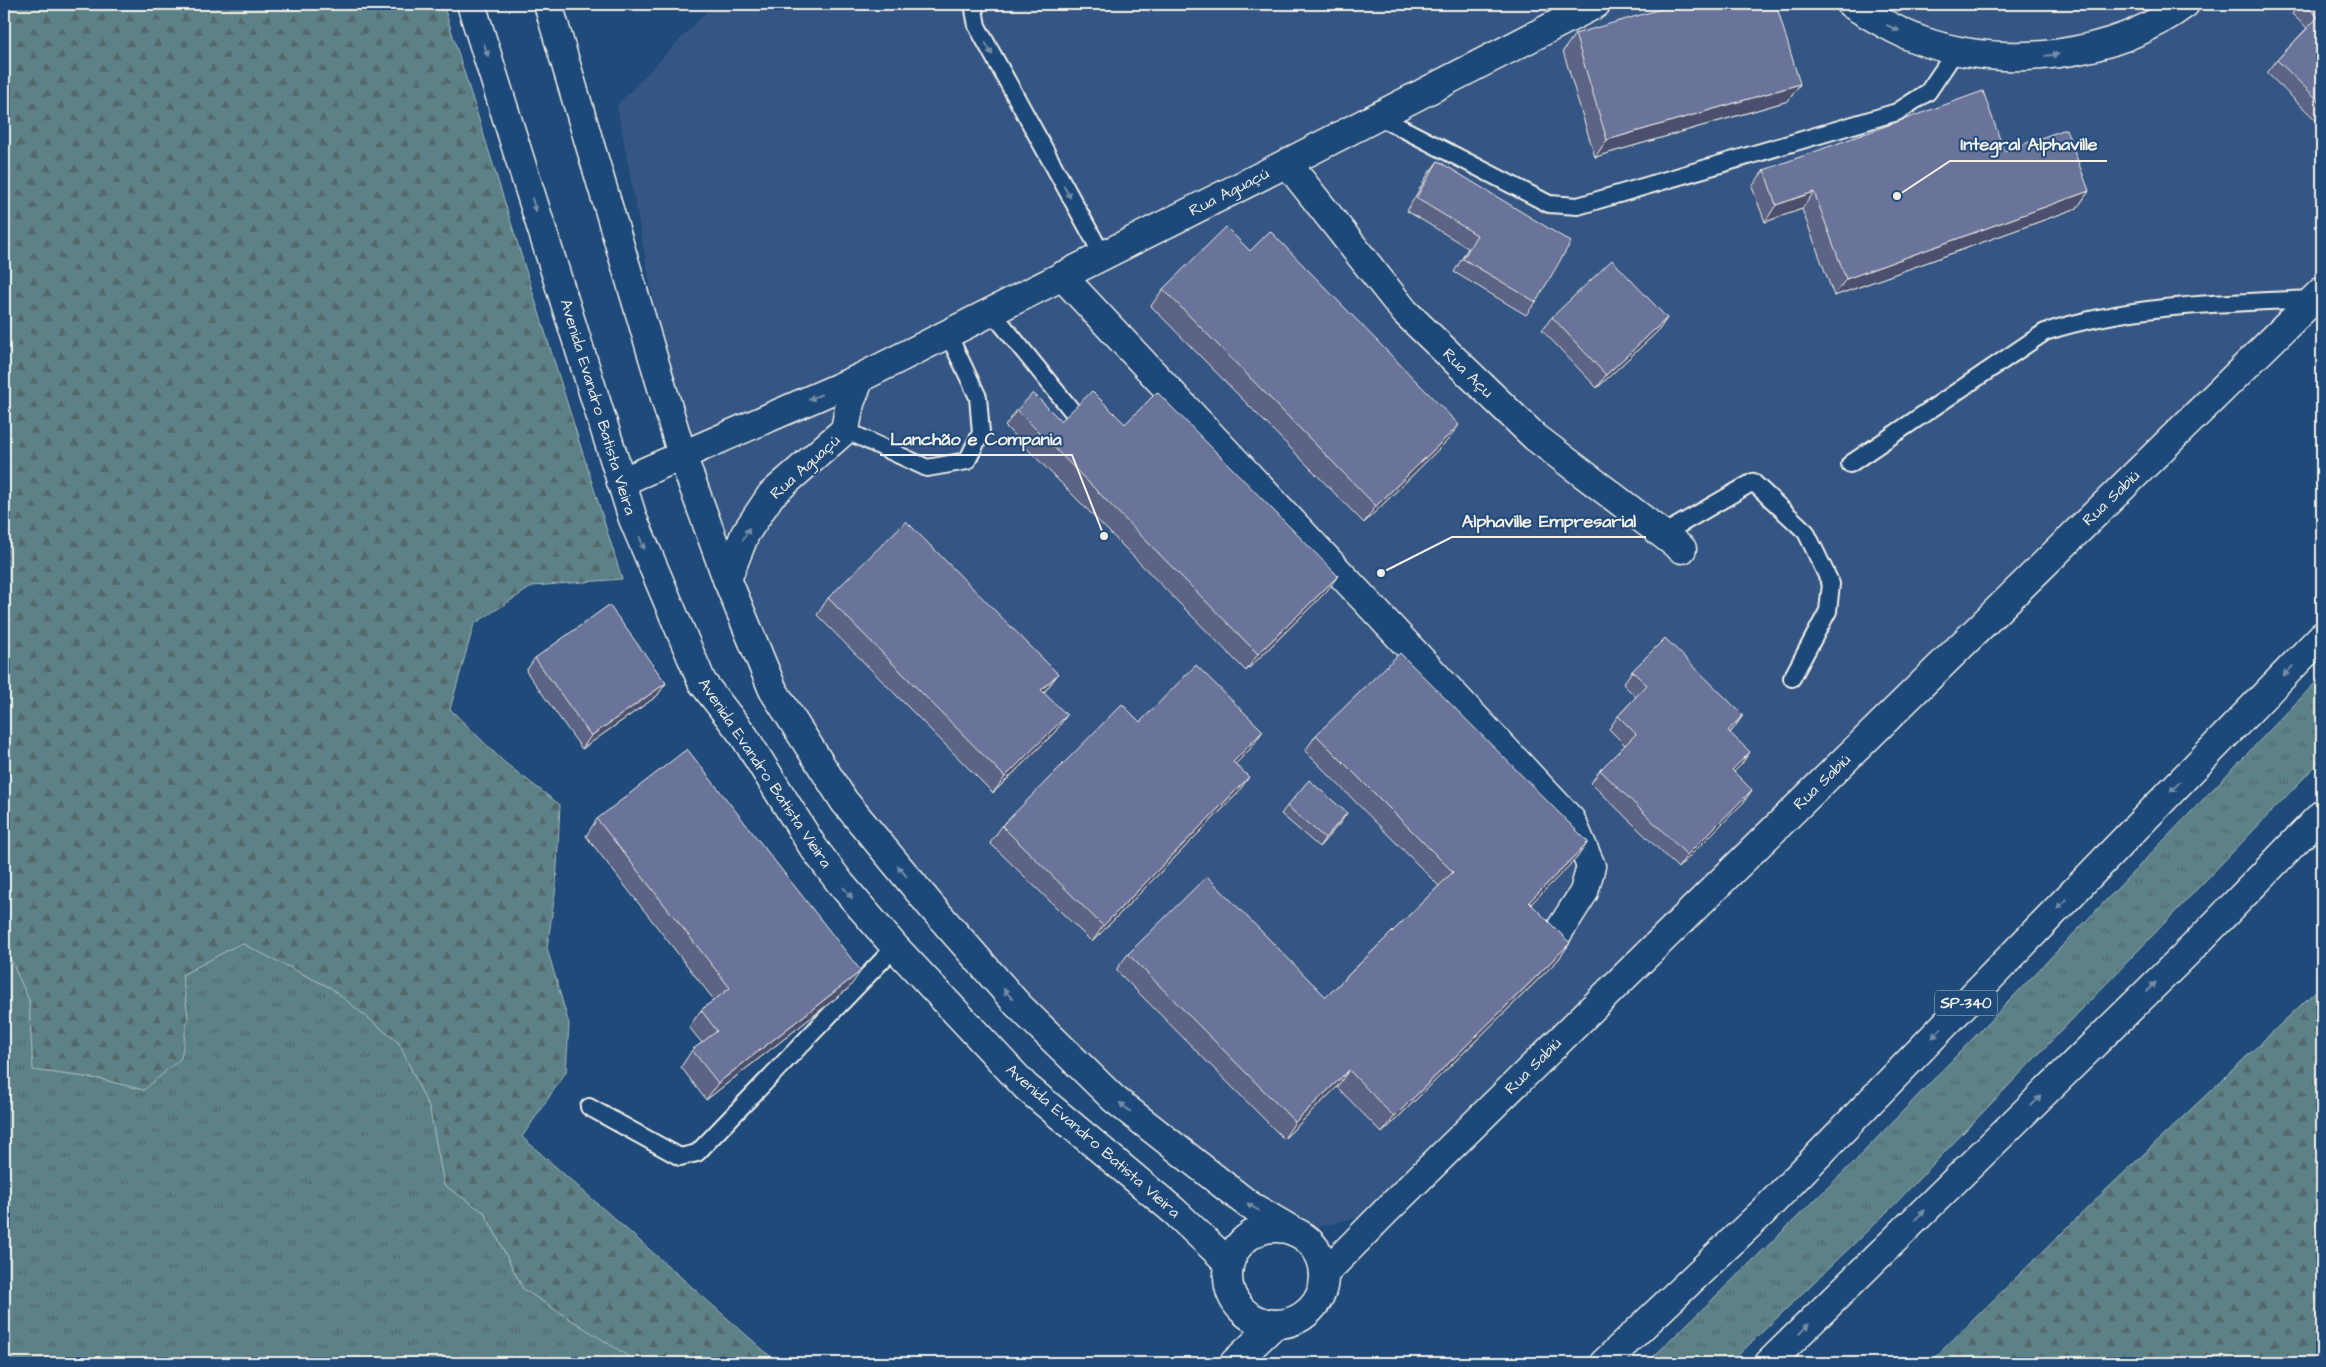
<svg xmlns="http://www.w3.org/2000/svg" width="2326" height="1367" font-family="'Architects Daughter',sans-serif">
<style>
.built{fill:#365684}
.grass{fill:url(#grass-tufts);stroke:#a8b9b8}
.forest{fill:url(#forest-firs);stroke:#a8b9b8}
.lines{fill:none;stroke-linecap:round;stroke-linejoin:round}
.lane-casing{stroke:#f4f1e8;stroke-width:20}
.street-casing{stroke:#f4f1e8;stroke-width:31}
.secondary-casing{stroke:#f4f1e8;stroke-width:31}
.highway-casing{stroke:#f4f1e8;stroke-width:31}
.lane{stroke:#1f4a7a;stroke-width:16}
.street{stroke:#1f4a7a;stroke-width:28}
.secondary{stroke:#1f4a7a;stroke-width:28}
.highway{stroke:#1f4a7a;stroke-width:28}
.wall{fill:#5b6384;stroke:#f4f1e8}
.shaded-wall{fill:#4a506c;stroke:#f4f1e8}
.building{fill:#6a739a;stroke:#f4f1e8}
.oneway{fill:#748da6}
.labels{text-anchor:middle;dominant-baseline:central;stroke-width:4;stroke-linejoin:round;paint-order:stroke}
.shield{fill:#1f4a7a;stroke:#b4bfc7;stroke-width:1}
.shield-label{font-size:15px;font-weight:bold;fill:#f4f1e8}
.street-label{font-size:16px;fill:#f4f1e8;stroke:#1f4a7a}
.leader{fill:none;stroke:#f4f1e8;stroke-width:2}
.callout-dot{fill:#f4f1e8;stroke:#1f4a7a;stroke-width:2}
.callout-label{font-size:18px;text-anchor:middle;font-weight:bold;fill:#f4f1e8;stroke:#1f4a7a;stroke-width:4;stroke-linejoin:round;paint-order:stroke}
</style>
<defs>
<pattern id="grass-tufts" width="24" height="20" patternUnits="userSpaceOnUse" patternTransform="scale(1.25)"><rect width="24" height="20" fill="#5b8187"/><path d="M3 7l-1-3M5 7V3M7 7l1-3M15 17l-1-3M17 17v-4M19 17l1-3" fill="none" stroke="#53676a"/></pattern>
<pattern id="forest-firs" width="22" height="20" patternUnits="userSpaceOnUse" patternTransform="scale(1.25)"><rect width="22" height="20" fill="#5b8187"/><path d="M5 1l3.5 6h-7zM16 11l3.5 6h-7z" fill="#53676a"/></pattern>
</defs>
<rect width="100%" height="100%" fill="#1f4a7a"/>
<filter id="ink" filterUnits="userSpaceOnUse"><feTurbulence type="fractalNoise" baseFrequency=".02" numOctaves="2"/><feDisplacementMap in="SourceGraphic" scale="10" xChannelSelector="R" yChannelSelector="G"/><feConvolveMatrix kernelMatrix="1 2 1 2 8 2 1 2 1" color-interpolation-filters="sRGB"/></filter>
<g filter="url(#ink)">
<path class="built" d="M714,4H2322V290L1386,1211L1295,1232L1114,1099L931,906L773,690L682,455L617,105Z"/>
<g class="grass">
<path d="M2322,676V759L1891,1208L1730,1363H1647L1853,1163Z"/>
<path d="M241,943L331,988L399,1043L430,1110L444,1185L485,1213L523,1289L639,1363H4V957L11,960L29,1000L33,1070L100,1079L144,1090L188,1016L182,975Z"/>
</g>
<g class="forest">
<path d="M4,4H443L622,579L533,586L474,624L450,709L504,762L560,805L556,887L547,948L569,1024L566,1072L522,1137L778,1363H639L523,1289L485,1213L444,1185L430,1110L399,1043L331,988L241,943L182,975L188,1016L181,1058L144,1090L100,1079L33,1070L29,1000L11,960L4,957Z"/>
<path d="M2322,985V1260L2320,1278L2322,1280V1363H1929L2108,1188Z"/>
</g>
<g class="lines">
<defs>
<g id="lane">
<path d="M973,4L977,26L1103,256"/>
<path d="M1378,116L1549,204L1578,206L1897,112L1928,92L1957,49"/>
<path d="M992,312L1073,412"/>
<path d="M845,430L927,468L967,461L981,433L978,397L948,334"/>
<path d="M1850,464L2045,332C2132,304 2223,303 2314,299"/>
<path d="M1663,534L1753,482L1806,532L1831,584L1828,611L1792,678"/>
<path d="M589,1107L680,1157L697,1153L895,947"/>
</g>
<g id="street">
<path d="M1851,4C1874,18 1897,32 1922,41C2006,70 2114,57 2185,4"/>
<path d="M1287,163L1405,312L1535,437L1682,549"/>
<path d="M1062,276L1571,820L1591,866L1584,892L1554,939"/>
<path d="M621,482L860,378L1287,163L1596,4"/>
<path d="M727,579L745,534L771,495L845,430L850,403L860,378"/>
<path d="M1234,1363L1275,1324"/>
</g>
<g id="secondary">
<path d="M471,4L633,519L702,682L744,736L813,847L841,884L895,947L1026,1087L1174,1211L1229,1263"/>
<path d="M548,4L682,455L727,579L773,690L844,801L931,906L1018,1005L1114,1099L1249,1205L1295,1232"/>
<circle cx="1276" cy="1276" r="48"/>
<path d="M1324,1274L1386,1211L2322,291"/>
</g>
<g id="highway">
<path d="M1604,1363L1764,1211L2322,636"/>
<path d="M1769,1363L2194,946L2322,814"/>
</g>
</defs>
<use href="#lane" class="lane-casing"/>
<use href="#street" class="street-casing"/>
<use href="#secondary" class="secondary-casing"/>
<use href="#highway" class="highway-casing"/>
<use href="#lane" class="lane"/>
<use href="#street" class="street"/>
<use href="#secondary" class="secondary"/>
<use href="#highway" class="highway"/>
</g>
<g class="wall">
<path d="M2299,4H2322V126L2267,73L2277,60L2307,28L2292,14Z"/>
<path d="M1575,34L1800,84L1788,101L1595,157L1563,51Z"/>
<path d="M2004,151L2089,191L2077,208L1834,296L1802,209L1765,222L1752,187L1764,170Z"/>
<path d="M1438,161L1536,302L1526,315L1454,272L1468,248L1407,211L1428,174Z"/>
<path d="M1250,251L1447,441L1364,523L1151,306L1163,289Z"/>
<path d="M1552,317L1667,318L1658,331L1597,388L1542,330Z"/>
<path d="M1017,410L1061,421L1125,424L1326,592L1246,671L1005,426Z"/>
<path d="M828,598L1058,674L1044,693L1055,732L993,793L817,615Z"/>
<path d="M535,658L666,683L657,696L582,749L526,671Z"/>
<path d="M1632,671L1743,715L1734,728L1730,733L1741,765L1734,772L1752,790L1743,803L1678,868L1591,783L1600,770L1625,745L1609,729L1618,716L1636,697L1623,684Z"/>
<path d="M1140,722L1251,748L1235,764L1237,794L1092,942L990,843L1002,826Z"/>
<path d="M1316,735L1588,842L1576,859L1531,904L1570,943L1558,960L1382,1133L1337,1087L1284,1139L1116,970L1128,954L1326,997L1439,886L1305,751Z"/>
<path d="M1287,806L1341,822L1319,847L1281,814Z"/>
<path d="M597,819L849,988L706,1100L681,1067L692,1050L702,1043L689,1027L701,1010L714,1000L586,836Z"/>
</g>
<g class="shaded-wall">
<path d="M1800,84L1788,101L1595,157L1607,140Z"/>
<path d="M2089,191L2077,208L1834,296L1846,279Z"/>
<path d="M1814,192L1802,209L1765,222L1776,205Z"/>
<path d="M1667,318L1658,331L1597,388L1606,375Z"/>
<path d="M1459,425L1447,441L1364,523L1376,506Z"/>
<path d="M1338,576L1326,592L1246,671L1258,654Z"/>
<path d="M1058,674L1046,690L1029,707L1041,690Z"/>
<path d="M666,683L657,696L582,749L591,736Z"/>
<path d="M1067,715L1055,732L993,793L1005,777Z"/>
<path d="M1743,715L1734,728L1719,744L1728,731Z"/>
<path d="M1263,731L1251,748L1221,779L1233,762Z"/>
<path d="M1750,752L1741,765L1723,783L1732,770Z"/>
<path d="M1249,777L1237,794L1092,942L1103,926Z"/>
<path d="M1752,790L1743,803L1678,868L1687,855Z"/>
<path d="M1347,813L1341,822L1319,847L1325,838Z"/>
<path d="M1588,842L1576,859L1517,918L1529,902Z"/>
<path d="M1570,943L1558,960L1382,1133L1394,1117Z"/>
<path d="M861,971L849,988L706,1100L718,1083Z"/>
<path d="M1349,1070L1337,1087L1284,1139L1295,1122Z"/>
</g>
<g class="building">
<path d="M1678,4H1776L1800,84L1607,140L1575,34Z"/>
<path d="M2304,4H2322V104L2277,60L2318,17Z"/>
<path d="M1983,91L2004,151L2066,129L2089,191L1846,279L1814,192L1776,205L1764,170Z"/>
<path d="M1438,161L1571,242L1536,302L1463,259L1477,235L1416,198Z"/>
<path d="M1226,227L1250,251L1270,231L1459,425L1376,506L1163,289Z"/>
<path d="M1612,260L1667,318L1606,375L1552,317Z"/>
<path d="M1092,391L1125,424L1157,392L1338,576L1258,654L1017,410L1033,393L1061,421Z"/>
<path d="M906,521L1058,674L1041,690L1067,715L1005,777L828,598Z"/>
<path d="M609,605L666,683L591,736L535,658Z"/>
<path d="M1665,638L1743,715L1728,731L1750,752L1732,770L1752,790L1687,855L1600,770L1636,734L1618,716L1647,685L1632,671Z"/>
<path d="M1400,653L1588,842L1529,902L1570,943L1394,1117L1349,1070L1295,1122L1128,954L1207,876L1326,997L1453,872L1316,735Z"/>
<path d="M1196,665L1263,731L1233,762L1249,777L1103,926L1002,826L1122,704L1140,722Z"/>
<path d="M687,749L861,971L718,1083L692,1050L717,1031L701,1010L730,988L597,819Z"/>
<path d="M1309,780L1347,813L1325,838L1287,806Z"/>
</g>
<defs><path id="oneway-solid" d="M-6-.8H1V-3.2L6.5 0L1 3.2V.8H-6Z" transform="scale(1.25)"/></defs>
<g class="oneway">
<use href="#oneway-solid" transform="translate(1893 28) rotate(24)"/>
<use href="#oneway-solid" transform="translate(989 49) rotate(61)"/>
<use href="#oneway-solid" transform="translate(486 50) rotate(73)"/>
<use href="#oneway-solid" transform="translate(2052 55) rotate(-7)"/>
<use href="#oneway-solid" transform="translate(1067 192) rotate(61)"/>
<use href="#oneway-solid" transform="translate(534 205) rotate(73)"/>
<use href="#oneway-solid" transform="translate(815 397) rotate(157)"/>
<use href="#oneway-solid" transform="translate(746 534) rotate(-62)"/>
<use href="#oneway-solid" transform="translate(642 543) rotate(69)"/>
<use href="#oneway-solid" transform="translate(2288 671) rotate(134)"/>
<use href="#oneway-solid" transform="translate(2175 787) rotate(134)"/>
<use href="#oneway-solid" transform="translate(902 871) rotate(-130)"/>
<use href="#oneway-solid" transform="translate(848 893) rotate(50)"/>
<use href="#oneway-solid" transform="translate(2062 904) rotate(134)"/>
<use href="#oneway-solid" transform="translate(2151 987) rotate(-45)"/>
<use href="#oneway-solid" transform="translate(1008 994) rotate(-131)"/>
<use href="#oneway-solid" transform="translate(1937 1033) rotate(134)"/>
<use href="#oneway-solid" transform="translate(2036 1101) rotate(-45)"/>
<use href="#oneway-solid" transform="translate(1125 1107) rotate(-141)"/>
<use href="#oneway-solid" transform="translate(1253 1207) rotate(-148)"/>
<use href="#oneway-solid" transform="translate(1920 1215) rotate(-45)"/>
<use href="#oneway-solid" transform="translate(1804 1329) rotate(-45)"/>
</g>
</g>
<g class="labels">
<rect class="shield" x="1935" y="990.5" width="62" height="25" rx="4"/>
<g class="shield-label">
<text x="1966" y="1003">SP-340</text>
</g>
<g class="street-label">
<text transform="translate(1229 192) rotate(-27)">Rua Aguaçú</text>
<text transform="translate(1468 373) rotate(44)">Rua Açu</text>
<text transform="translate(598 407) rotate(73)">Avenida Evandro Batista Vieira</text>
<text transform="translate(805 467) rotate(-42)">Rua Aguaçú</text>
<text transform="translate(2111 498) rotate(-44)">Rua Sabiú</text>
<text transform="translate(765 773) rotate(56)">Avenida Evandro Batista Vieira</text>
<text transform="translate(1822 782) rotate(-44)">Rua Sabiú</text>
<text transform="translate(1533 1066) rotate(-45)">Rua Sabiú</text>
<text transform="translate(1093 1141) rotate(41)">Avenida Evandro Batista Vieira</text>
</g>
</g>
<path class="leader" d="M1897 196L1950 161H2107M1104 536L1072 455H880M1381 573L1452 537H1646"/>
<g class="callout-dot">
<circle cx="1897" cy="196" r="5"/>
<circle cx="1104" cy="536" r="5"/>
<circle cx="1381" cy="573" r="5"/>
</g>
<g class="callout-label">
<text x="2029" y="150">Integral Alphaville</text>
<text x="976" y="445">Lanchão e Compania</text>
<text x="1549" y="527">Alphaville Empresarial</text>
</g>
<rect width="2326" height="1367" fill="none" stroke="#1f4a7a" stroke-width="20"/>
<rect x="10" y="10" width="2306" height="1347" fill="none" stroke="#f4f1e8" stroke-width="2" filter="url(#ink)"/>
</svg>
